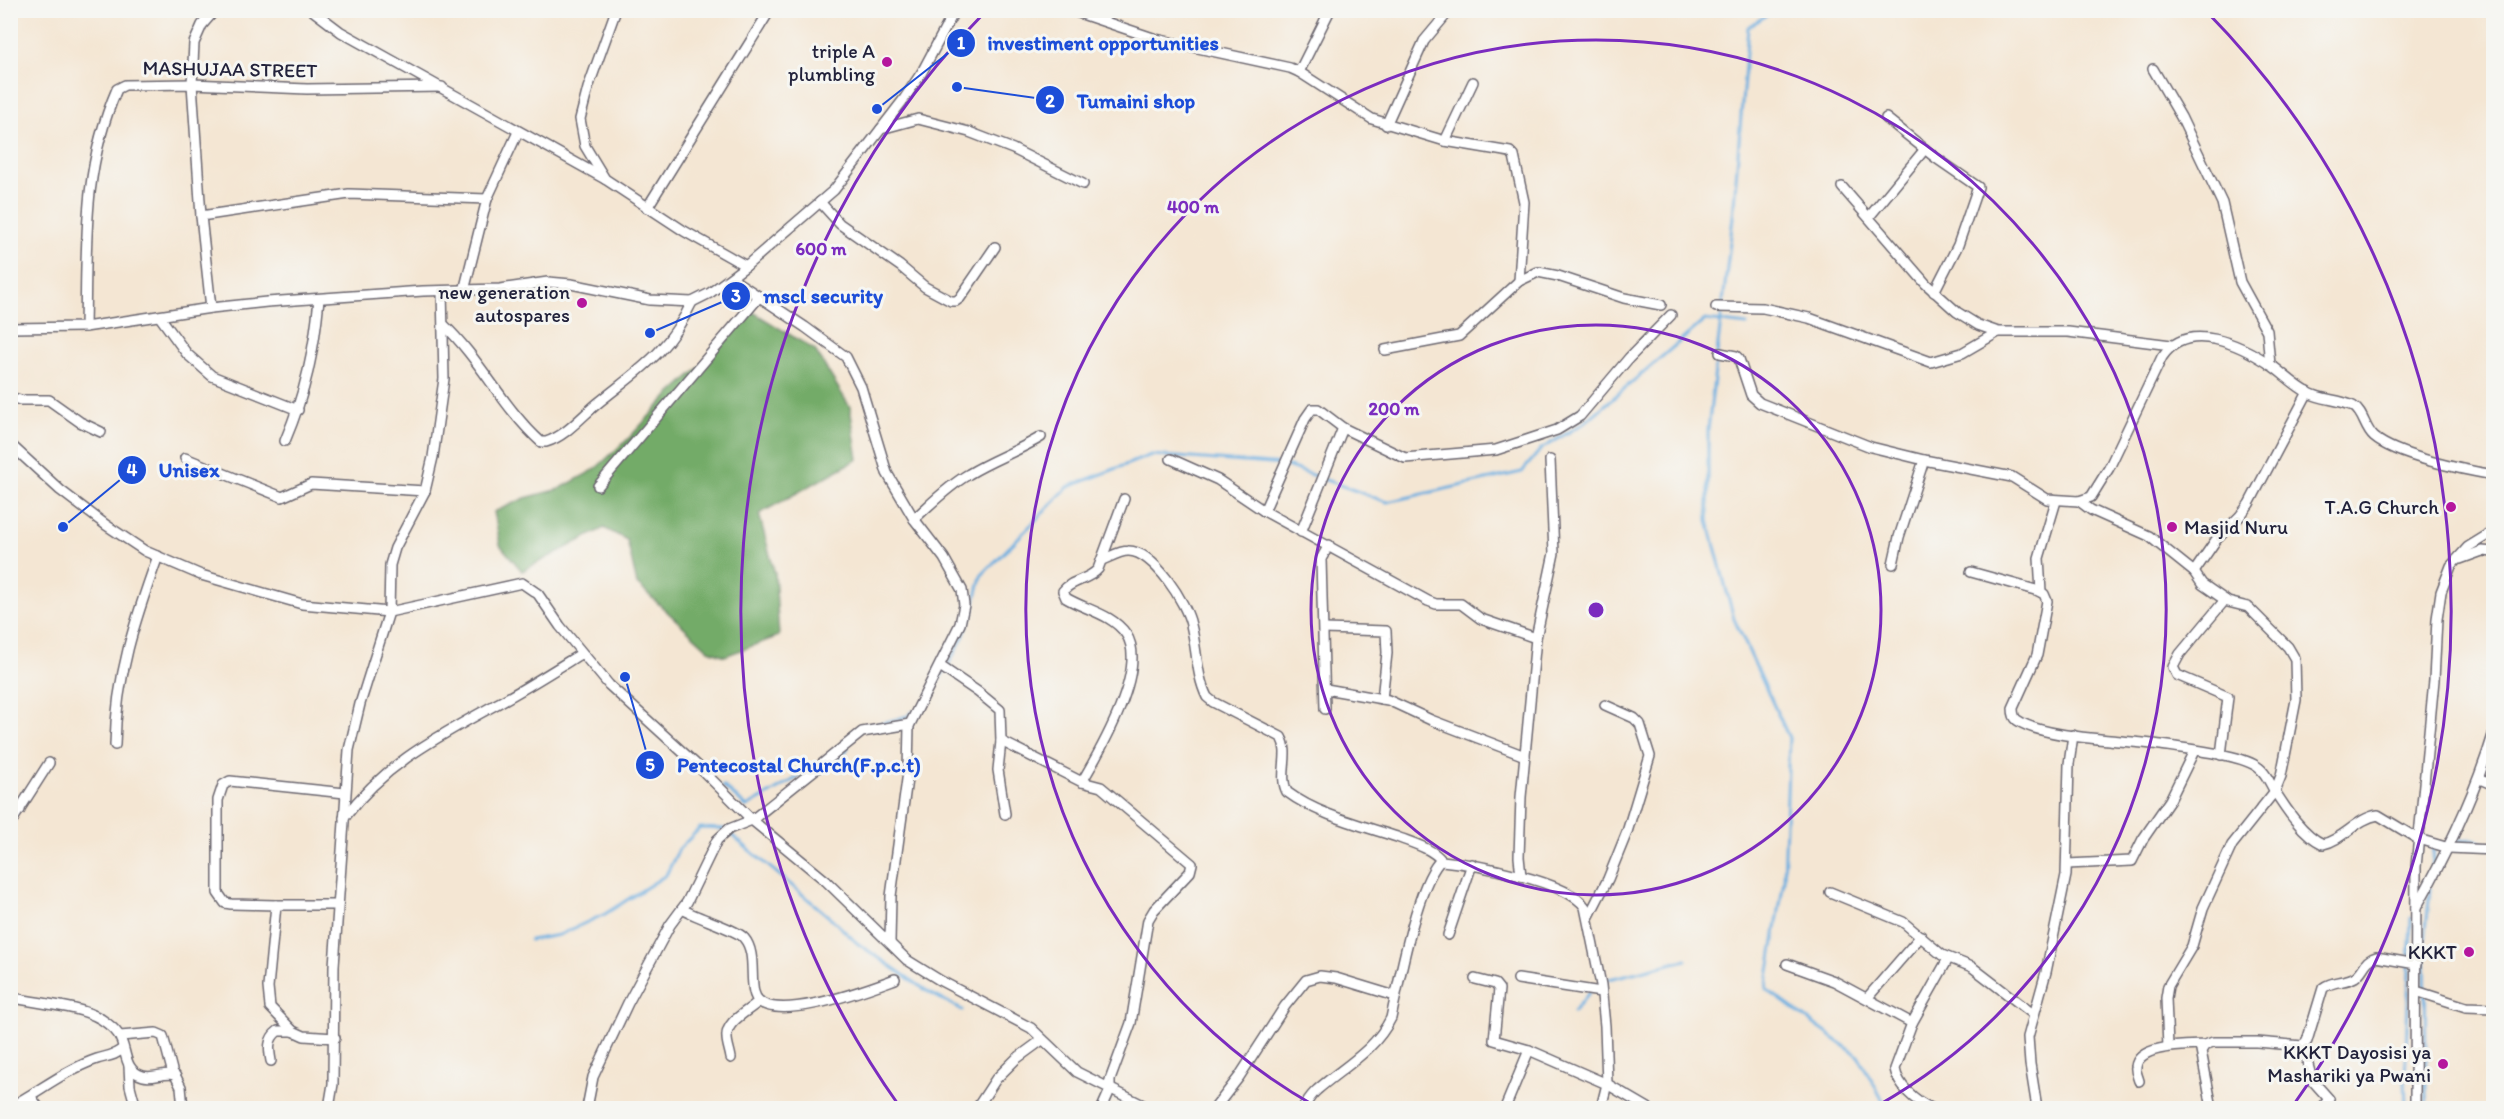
<svg xmlns="http://www.w3.org/2000/svg" width="2504" height="1119" font-family="Itim,sans-serif">
<style>
.forest{fill:#73ab68;stroke:#4a6652;stroke-width:1.5}
.lines{fill:none;stroke-linecap:round;stroke-linejoin:round}
.stream{stroke:#6baee0;stroke-width:3}
.minor-casing{stroke:#6c6770;stroke-width:12}
.minor{stroke:#fff;stroke-width:9}
.ring{fill:none;stroke:#7b2cbf;stroke-width:3}
.poi-dot{fill:#b5179e;stroke:#f6f6f2;stroke-width:2}
.labels{text-anchor:middle;dominant-baseline:central;stroke-width:6;stroke-linejoin:round;paint-order:stroke}
.poi-label{font-size:20px;fill:#22223b;stroke:#f6f6f2;text-anchor:end}
.street-label{font-size:20px;fill:#22223b;stroke:#f6f6f2}
.centre{fill:#7b2cbf;stroke:#f6f6f2;stroke-width:3}
.ring-label{font-size:18px;text-anchor:middle;font-weight:bold;fill:#7b2cbf;stroke:#f6f6f2;stroke-width:6;stroke-linejoin:round;paint-order:stroke}
.leader{fill:none;stroke:#1d4ed8;stroke-width:2}
.callout-dot{fill:#1d4ed8;stroke:#f6f6f2;stroke-width:2}
.mark-label{font-size:18px;text-anchor:middle;font-weight:bold;fill:#fff}
.callout-label{font-size:21px;text-anchor:middle;font-weight:bold;fill:#1d4ed8;stroke:#f6f6f2;stroke-width:6;stroke-linejoin:round;paint-order:stroke}
</style>
<rect width="100%" height="100%" fill="#f6f6f2"/>
<filter id="ink" filterUnits="userSpaceOnUse"><feTurbulence type="fractalNoise" baseFrequency=".0167" numOctaves="2"/><feDisplacementMap in="SourceGraphic" scale="12" xChannelSelector="R" yChannelSelector="G"/><feConvolveMatrix kernelMatrix="1 2 1 2 8 2 1 2 1" color-interpolation-filters="sRGB"/></filter>
<filter id="wash" filterUnits="userSpaceOnUse"><feTurbulence type="fractalNoise" baseFrequency=".008" numOctaves="4" result="noise"/><feDisplacementMap in="SourceGraphic" scale="24" xChannelSelector="R" yChannelSelector="G"/><feGaussianBlur stdDeviation="1.35" result="paint"/><feColorMatrix in="noise" values="0 0 0 0 0 0 0 0 0 0 0 0 0 0 0 0 0 1.4 0 .05"/><feComposite in="paint" operator="in"/></filter>
<g filter="url(#wash)">
<rect width="100%" height="100%" fill="#f4e6d3"/>
<path class="forest" d="M753,312L815,350L850,407L858,459L759,514L775,574L779,636L725,656L709,650L637,584L627,540L604,528L522,571L500,545L494,512L525,498L559,489L594,470L628,439L669,395L699,368Z"/>
<g class="lines">
<g class="stream">
<path d="M1775,10L1748,27L1733,217L1708,430V520L1734,619L1789,738L1784,880L1766,989L1858,1056L1887,1108"/>
<path d="M929,694L946,669L963,637L972,614L981,576L1068,487L1151,455L1284,465L1387,502L1522,472L1541,449L1584,423L1705,320L1747,325"/>
<path d="M868,727L908,716L912,712"/>
<path d="M815,774H819L844,754L848,747"/>
<path d="M723,786L747,807L800,776"/>
<path d="M729,833L833,920L857,943L930,993L962,1010"/>
<path d="M2452,841L2473,839L2492,847"/>
<path d="M2432,873L2434,846"/>
<path d="M530,940L559,935L605,914L666,875L679,849L700,828L724,829"/>
<path d="M1602,984L1605,980L1686,960"/>
<path d="M1573,1012L1590,992"/>
<path d="M2406,1108L2405,1079L2411,918"/>
<path d="M2426,1108L2425,941L2430,888"/>
</g>
</g>
</g>
<g filter="url(#ink)">
<g class="lines">
<defs>
<g id="minor">
<path d="M312,10L341,32L605,179"/>
<path d="M616,10L588,88L580,119L585,146L605,179L684,231L746,266"/>
<path d="M1070,10L1156,39L1290,68L1299,72L1372,119L1445,141L1510,152L1514,156L1524,202L1519,281"/>
<path d="M2153,69L2181,117L2222,203L2240,282L2267,331L2270,365"/>
<path d="M1299,72L1330,10"/>
<path d="M1886,118L1936,158L1978,187L1958,245L1934,292"/>
<path d="M1386,125L1424,41L1450,10"/>
<path d="M881,129L918,119L969,132L1013,149L1083,184"/>
<path d="M1445,141L1473,82"/>
<path d="M1842,187L1926,284L1957,312L1978,325L1998,332H2068L2171,345"/>
<path d="M820,202L840,224L900,266L925,287L951,301H956L960,298L995,247"/>
<path d="M647,208L770,10"/>
<path d="M201,216L349,194L487,199"/>
<path d="M1869,217L1925,149"/>
<path d="M464,291L487,199L518,132"/>
<path d="M1716,307L1763,308L1809,318L1931,362L1962,353L1998,332"/>
<path d="M211,308L201,216L192,84L194,43L202,25L215,10"/>
<path d="M160,317L187,354L212,376L298,410"/>
<path d="M444,325C481,360 503,408 541,442H546C566,436 582,416 598,403C640,369 668,353 692,302"/>
<path d="M85,327C87,242 82,170 117,89L125,85L192,84L307,89L442,87"/>
<path d="M10,328L85,327L211,308L267,302L423,291L500,289L548,282L571,284L650,300L692,302L710,293L746,266L834,190L904,99L922,72L955,10"/>
<path d="M1385,350L1459,336L1519,281L1538,272L1558,276L1624,298L1661,305"/>
<path d="M1720,353L1736,356L1739,359L1751,395L1760,403L1871,447L1924,460L2012,477L2047,499L2079,501L2091,497L2109,468L2162,357C2188,319 2241,345 2271,365C2284,374 2295,386 2309,393C2322,400 2339,399 2353,406C2364,413 2364,428 2374,437C2396,456 2464,470 2494,475"/>
<path d="M10,397L20,400H49L80,422L101,432"/>
<path d="M285,441C306,391 314,352 319,299"/>
<path d="M10,444L60,490L106,525L145,551L201,575L302,604L389,612L522,583L538,594L560,626L609,685L699,767L752,820L826,881L907,960L941,981L1031,1028L1077,1072L1149,1108"/>
<path d="M185,458L282,497L311,484L425,491"/>
<path d="M1171,459L1218,480L1264,511L1428,601L1436,604H1461L1481,619L1536,638"/>
<path d="M598,486L759,297"/>
<path d="M2079,501L2091,510L2149,536L2194,572L2202,584L2228,602L2248,607L2288,647L2295,659L2296,700L2281,776L2275,791L2232,845L2203,908L2192,946L2168,986L2166,998L2168,1047"/>
<path d="M1264,511L1305,419L1312,409H1318L1343,428L1405,458L1496,450L1557,430L1580,416L1629,358L1671,315"/>
<path d="M914,519C931,504 948,486 969,474C992,460 1018,451 1041,437"/>
<path d="M1301,532L1343,428"/>
<path d="M2460,559L2482,551L2494,552"/>
<path d="M1102,560C1110,557 1120,551 1128,551C1153,550 1187,604 1191,625C1197,648 1196,675 1207,697L1213,702L1281,737C1291,754 1278,775 1287,792C1318,815 1361,825 1397,837C1412,843 1432,848 1442,861"/>
<path d="M1893,564L1899,537L1924,460"/>
<path d="M1971,572L2036,590L2044,594L2047,601L2037,655L2013,708C2013,712 2013,717 2017,720C2044,739 2127,740 2161,745C2184,749 2243,754 2259,768C2266,773 2270,783 2274,790C2286,809 2303,835 2323,844C2343,840 2357,818 2378,815L2418,839L2449,848L2494,850"/>
<path d="M2194,572L2216,540L2240,516L2249,504L2308,392"/>
<path d="M2041,592L2039,558L2056,501"/>
<path d="M1324,629L1386,631L1387,653L1382,699"/>
<path d="M940,666L978,692L1000,710L1001,741L998,770L1005,814"/>
<path d="M1326,689L1388,700L1431,720L1525,756"/>
<path d="M1325,709L1321,559L1329,545"/>
<path d="M1001,741L1082,782L1101,787L1192,864L1190,872L1154,910L1148,920L1131,1023L1110,1080V1090L1102,1108"/>
<path d="M115,745C116,676 135,620 158,556"/>
<path d="M2221,755L2228,697L2177,675L2173,667L2180,654L2225,600"/>
<path d="M2480,779L2494,785"/>
<path d="M1082,782C1100,751 1149,668 1126,634C1112,614 1086,610 1066,598L1063,591C1071,580 1089,580 1098,569L1124,499"/>
<path d="M10,799L20,810"/>
<path d="M344,818C386,763 436,738 495,705C525,689 553,671 582,653"/>
<path d="M10,824L49,763"/>
<path d="M2067,864L2132,861L2143,839L2170,800L2194,751"/>
<path d="M1521,876L1519,857L1521,797L1536,638L1554,553L1550,460"/>
<path d="M1830,892L1903,922L1942,955L1972,967L2033,1014"/>
<path d="M276,905H338"/>
<path d="M2416,908C2448,851 2475,795 2494,732"/>
<path d="M682,909C695,917 738,930 744,938C756,952 750,975 754,992C762,1030 873,987 895,979"/>
<path d="M1588,918L1608,879L1627,832L1650,756L1640,724L1634,718L1605,705"/>
<path d="M1448,935L1472,864"/>
<path d="M890,942L891,896L908,772L909,725"/>
<path d="M1787,964L1834,981L1912,1023"/>
<path d="M1475,979L1495,984L1499,989L1494,1040L1529,1050L1607,1084L1648,1108"/>
<path d="M1518,979L1601,992"/>
<path d="M2416,991L2466,1007L2494,1008"/>
<path d="M10,997C38,1004 78,1005 101,1019C107,1023 114,1028 118,1034C128,1049 122,1070 143,1076C153,1079 164,1072 175,1075L181,1087L183,1108"/>
<path d="M1868,997L1921,936"/>
<path d="M120,1036L156,1033L163,1036L173,1074"/>
<path d="M335,1038L304,1036L293,1031L270,1007L268,987L276,905L231,904L225,903L218,893V800L223,785L230,781L345,793"/>
<path d="M2205,1045L2201,1051L2212,1108"/>
<path d="M2303,1046L2312,1080L2329,1099L2322,1108"/>
<path d="M731,1058C730,1051 727,1044 727,1038C725,1021 749,1011 759,1001"/>
<path d="M271,1061C269,1050 267,1039 278,1031H293"/>
<path d="M129,1066L130,1086L136,1108"/>
<path d="M2139,1081C2138,1077 2135,1071 2136,1067C2138,1044 2189,1046 2205,1045L2213,1042H2257L2303,1046L2307,1041L2323,988C2333,980 2345,983 2355,977C2364,971 2364,960 2376,957L2416,964"/>
<path d="M30,1096L39,1108"/>
<path d="M10,1107C40,1091 65,1070 97,1059C106,1056 116,1056 123,1048"/>
<path d="M329,1108L333,1084L334,966L349,750L360,704L389,612L390,565L395,548L425,491L433,457L444,379L442,291"/>
<path d="M587,1108L593,1077L628,1003L670,925L687,902L717,840L729,829L752,820L862,732L910,724L960,624L964,605L962,590L944,558L914,519L887,473L861,387L846,357L805,327L731,278"/>
<path d="M977,1108L996,1079L1016,1059L1042,1040"/>
<path d="M1215,1108L1239,1077L1285,1006L1306,980L1320,976L1336,978L1395,996"/>
<path d="M1303,1108C1307,1102 1311,1095 1317,1090C1343,1067 1375,1051 1391,1018C1399,981 1416,889 1439,862L1442,861C1473,864 1568,881 1585,907L1601,985L1605,1026L1607,1084L1601,1108"/>
<path d="M1505,1108L1529,1050"/>
<path d="M1931,1108C1915,1101 1898,1086 1895,1069L1912,1023L1948,959"/>
<path d="M2037,1108L2030,1064L2028,1037L2046,972L2066,875L2069,764L2073,735"/>
<path d="M2415,1108L2416,867L2434,680L2437,619L2441,592L2451,566L2468,547L2494,531"/>
</g>
</defs>
<use href="#minor" class="minor-casing"/>
<use href="#minor" class="minor"/>
</g>
</g>
<g class="ring">
<circle cx="1596" cy="610" r="285"/>
<path d="M1315 1106A570 570 0 1 1 1877 1106"/>
<path d="M900 1107A855 855 0 0 1 986 11M2206 11A855 855 0 0 1 2292 1107"/>
</g>
<g class="poi-dot">
<circle cx="887" cy="62" r="6"/>
<circle cx="582" cy="303" r="6"/>
<circle cx="2451" cy="507" r="6"/>
<circle cx="2172" cy="527" r="6"/>
<circle cx="2469" cy="952" r="6"/>
<circle cx="2443" cy="1064" r="6"/>
</g>
<g class="labels">
<g class="poi-label">
<text x="875" y="51">triple A<tspan x="875" dy="23">plumbling</tspan></text>
<text x="570" y="292">new generation<tspan x="570" dy="23">autospares</tspan></text>
<text x="2439" y="507">T.A.G Church</text>
<text x="2184" y="527" text-anchor="start">Masjid Nuru</text>
<text x="2457" y="952">KKKT</text>
<text x="2431" y="1052">KKKT Dayosisi ya<tspan x="2431" dy="23">Mashariki ya Pwani</tspan></text>
</g>
<g class="street-label">
<text transform="translate(230 69) rotate(1)">MASHUJAA STREET</text>
</g>
</g>
<circle cx="1596" cy="610" r="9" class="centre"/>
<g class="ring-label">
<text x="1193" y="213">400 m</text>
<text x="821" y="255">600 m</text>
<text x="1394" y="415">200 m</text>
</g>
<path class="leader" d="M877 109L961 43M957 87L1050 100M650 333L736 296M63 527L132 470M625 677L650 765"/>
<g class="callout-dot">
<circle cx="877" cy="109" r="6"/>
<circle cx="957" cy="87" r="6"/>
<circle cx="650" cy="333" r="6"/>
<circle cx="63" cy="527" r="6"/>
<circle cx="625" cy="677" r="6"/>
<circle cx="961" cy="43" r="15"/>
<circle cx="1050" cy="100" r="15"/>
<circle cx="736" cy="296" r="15"/>
<circle cx="132" cy="470" r="15"/>
<circle cx="650" cy="765" r="15"/>
</g>
<g class="mark-label">
<text x="961" y="49">1</text>
<text x="1050" y="107">2</text>
<text x="736" y="302">3</text>
<text x="132" y="476">4</text>
<text x="650" y="771">5</text>
</g>
<g class="callout-label">
<text x="1103" y="50">investiment opportunities</text>
<text x="1136" y="108">Tumaini shop</text>
<text x="823" y="303">mscl security</text>
<text x="189" y="477">Unisex</text>
<text x="799" y="772">Pentecostal Church(F.p.c.t)</text>
</g>
<rect width="2504" height="1119" fill="none" stroke="#f6f6f2" stroke-width="36"/>
</svg>
